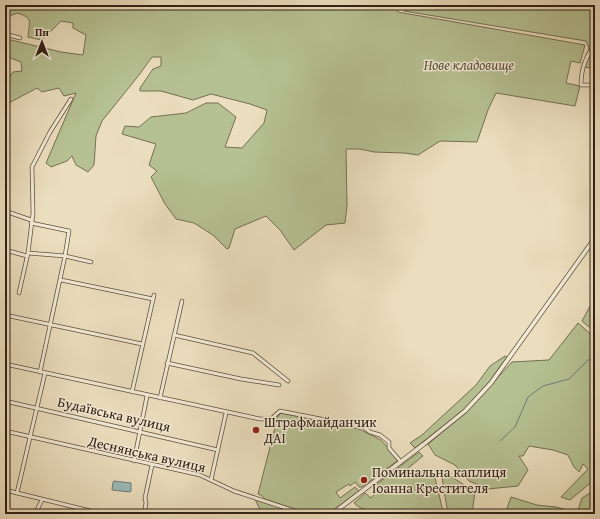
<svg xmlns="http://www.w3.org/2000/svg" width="600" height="519" font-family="'Gentium Book Plus',serif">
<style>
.green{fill:#b6c193;stroke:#747054}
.water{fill:#9abbb9;stroke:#707d77}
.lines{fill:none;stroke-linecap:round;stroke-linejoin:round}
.stream{stroke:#707d77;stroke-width:1}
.minor-casing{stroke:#60503f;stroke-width:4.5}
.tertiary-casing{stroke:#60503f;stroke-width:5}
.minor{stroke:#f2ead5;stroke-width:3}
.tertiary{stroke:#f2ead5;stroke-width:3.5}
.poi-dot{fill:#8f2418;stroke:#f2ead5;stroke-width:1.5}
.labels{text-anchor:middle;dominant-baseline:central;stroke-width:3;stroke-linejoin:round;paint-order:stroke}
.park-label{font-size:14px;font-style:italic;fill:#5a503b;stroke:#f2ead5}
.street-label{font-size:14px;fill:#322015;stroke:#f2ead5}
.poi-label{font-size:14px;fill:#322015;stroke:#f2ead5;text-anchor:start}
</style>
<rect width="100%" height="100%" fill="#ebdebe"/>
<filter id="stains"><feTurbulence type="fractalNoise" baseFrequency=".005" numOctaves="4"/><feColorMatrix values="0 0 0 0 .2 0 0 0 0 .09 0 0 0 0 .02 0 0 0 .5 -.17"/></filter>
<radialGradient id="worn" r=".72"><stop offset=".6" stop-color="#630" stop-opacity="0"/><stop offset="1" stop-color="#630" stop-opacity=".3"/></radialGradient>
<g class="green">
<path d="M5,5H396L398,12L585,45L580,63L571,61L566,83L580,86L575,106L496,93L488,110L477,142L440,141L418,155L404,153L374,152L360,149H346L347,205L345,223L326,225L294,250L280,230L266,216L235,229L229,248L227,249L213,235L194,223L176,219L165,204L151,177L157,171L149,165L156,144L122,134L125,126L139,127L151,117L186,113L206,103H218L236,117L225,147L242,148L264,123L267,110L250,104L211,94L193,100L161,91H140V88L153,69L161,66V57H152L139,75L102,121L96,136L94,165L88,172L76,165L72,156L67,161L51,167L46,163L76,93L64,96L59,88L42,92L37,88L5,105V85L13,72L22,71L21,62L5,56L7,39L61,52L83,55L86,35L73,28V23L61,21L42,40L28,37C29,21 34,18 17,13L5,18Z"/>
<path d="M401,5H595V69L585,67L589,48L586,41L404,11Z"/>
<path d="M595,297V332L582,321Z"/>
<path d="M578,323L595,338V481L594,480L570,500L561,497L588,469L583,464L579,472L574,467L568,455L553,450L529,446L523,456H519L528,470L518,486L488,489L469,481L455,465L435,455L428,444L467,411L512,362L549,360Z"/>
<path d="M505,356L507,357L489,382L464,410L415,448L410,443L422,435L476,385L490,366Z"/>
<path d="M281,413L359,429L381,440L396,457L397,461L362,487H359L355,482L350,486L349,484L336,492L340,498L355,487L359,491L328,514H309L265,499L261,495L258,494L278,416Z"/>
<path d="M419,452L423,456L407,469L410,473L424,471L435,478L442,507L443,514C423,514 367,518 354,503L365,493L371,498L380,488L377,484Z"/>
<path d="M452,477L475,492L472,513L474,514H448L442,478Z"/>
<path d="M595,490V514H505L511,497L537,505L556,507L577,513L582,498Z"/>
<path d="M255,499L301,514H262Z"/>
</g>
<path class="water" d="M114,481L131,483V491L130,492L112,490L113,482Z"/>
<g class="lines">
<path class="stream" d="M500,441L515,427L528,397L543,386L569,379L588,360L595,359"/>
<defs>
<g id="minor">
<path d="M5,34L20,38"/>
<path d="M595,45C585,57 581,69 581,85H595"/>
<path d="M5,211L31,220"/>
<path d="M31,223L69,231L65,256L91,262"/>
<path d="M5,250L27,256"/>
<path d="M28,253L65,256L40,372"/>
<path d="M61,280L153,299"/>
<path d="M19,293L28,253L33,213L32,167L50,132L71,99"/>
<path d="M5,315L142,344"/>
<path d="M174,335L253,353L288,381"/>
<path d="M167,363L241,379L279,385"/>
<path d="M5,364L260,419H271L280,411L336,422L347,421L359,423L370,432L380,435L389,442V448L401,462"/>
<path d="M132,392L154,295"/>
<path d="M160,398L182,301"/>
<path d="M5,401L218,450"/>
<path d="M5,431L200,475L234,491L304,514"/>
<path d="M134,461L147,396"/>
<path d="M211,480L226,413"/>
<path d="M5,490L103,514"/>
<path d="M17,493L45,373"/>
<path d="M35,514L42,500"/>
<path d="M144,514L146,503L145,498L152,465"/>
</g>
<path id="tertiary" d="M332,514L424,444L465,411L491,383L595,238"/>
</defs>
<use href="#minor" class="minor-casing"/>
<use href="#tertiary" class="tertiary-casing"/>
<use href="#minor" class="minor"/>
<use href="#tertiary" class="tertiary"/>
</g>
<g class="poi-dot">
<circle cx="256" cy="430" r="4"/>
<circle cx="364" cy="480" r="4"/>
</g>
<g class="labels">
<g class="park-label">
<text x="469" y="65">Нове кладовище</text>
</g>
<g class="street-label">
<text transform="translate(114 414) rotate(13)">Будаївська вулиця</text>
<text transform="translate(147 454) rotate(13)">Деснянська вулиця</text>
</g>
<g class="poi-label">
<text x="264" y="422">Штрафмайданчик<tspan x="264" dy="16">ДАІ</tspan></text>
<text x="372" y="472">Поминальна каплиця<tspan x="372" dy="16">Іоанна Крестителя</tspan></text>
</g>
</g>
<rect width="600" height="519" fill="none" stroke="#ebdebe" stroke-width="20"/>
<rect x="6" y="6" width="588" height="507" fill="none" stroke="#322015" stroke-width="2"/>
<rect x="10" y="10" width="580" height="499" fill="none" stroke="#322015"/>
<g transform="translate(42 42)" stroke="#f2ead5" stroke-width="3" paint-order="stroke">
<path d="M0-3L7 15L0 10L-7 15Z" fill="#322015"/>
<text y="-6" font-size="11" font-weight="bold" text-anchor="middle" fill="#322015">Пн</text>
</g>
<rect width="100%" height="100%" filter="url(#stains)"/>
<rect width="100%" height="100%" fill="url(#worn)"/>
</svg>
